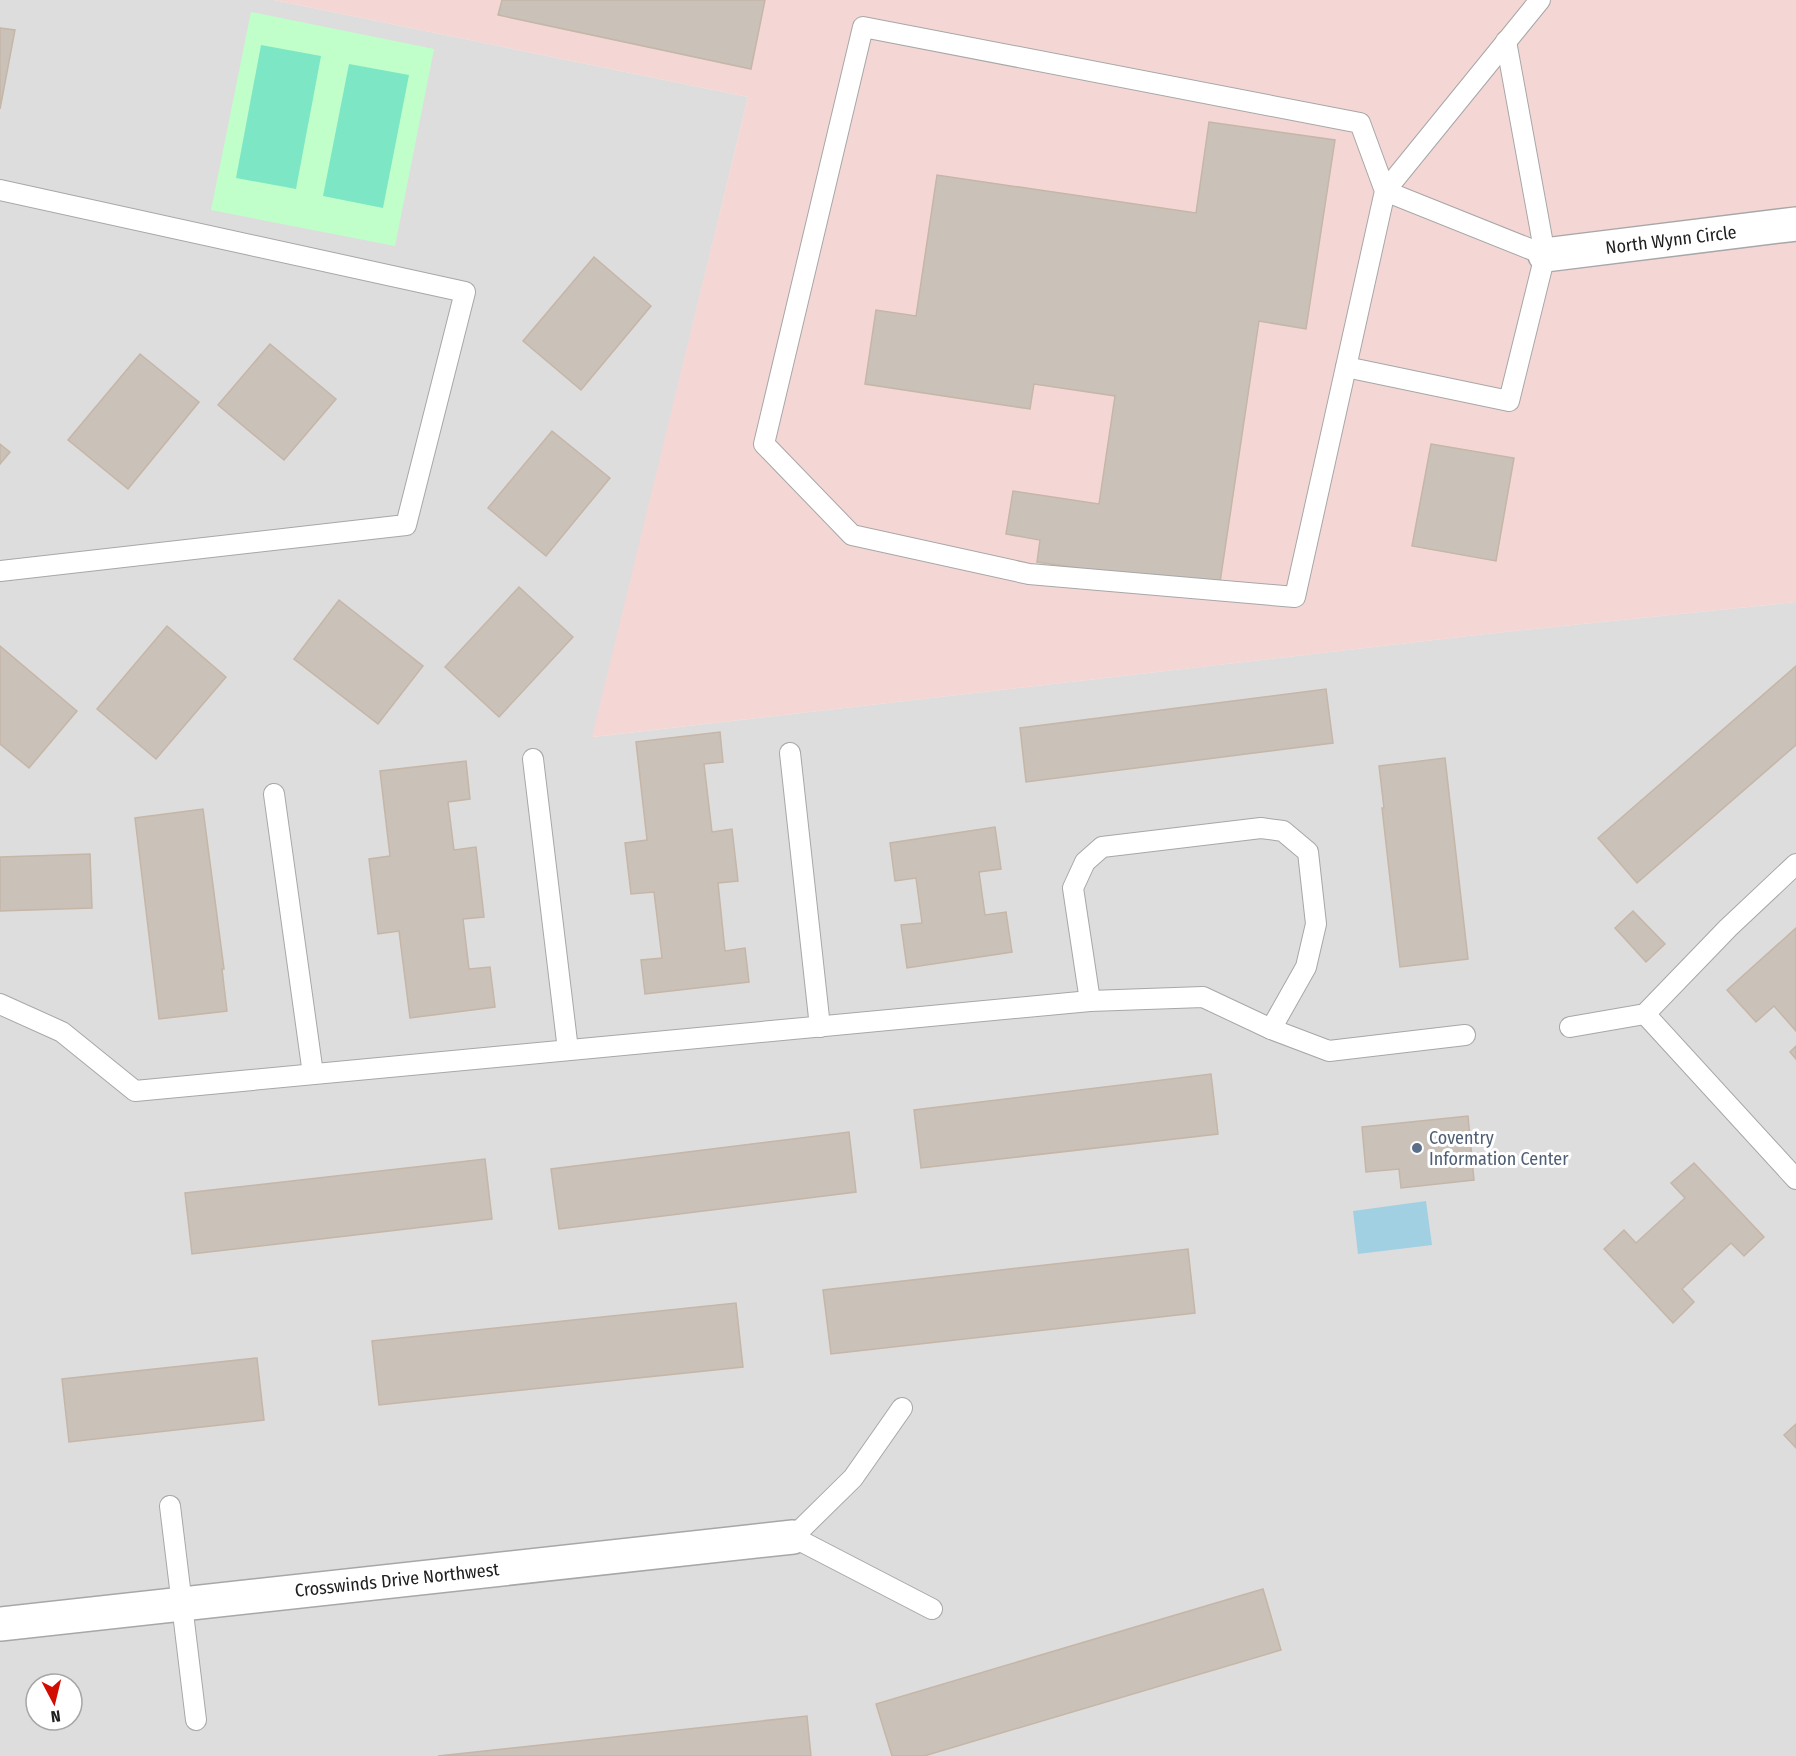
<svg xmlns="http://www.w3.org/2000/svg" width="1796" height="1756" font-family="'Fira Sans Condensed',sans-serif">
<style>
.residential{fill:#dedddd;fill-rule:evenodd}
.commercial{fill:#f4d7d4}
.park{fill:#c0ffc9}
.pitch{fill:#7de7c5}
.water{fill:#a2d0e3}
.building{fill:#cac1b8;stroke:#c5b6a7;stroke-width:1.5}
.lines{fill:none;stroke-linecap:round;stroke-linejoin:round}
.service-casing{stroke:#a7a7a7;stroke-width:22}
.minor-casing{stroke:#a7a7a7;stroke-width:36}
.service{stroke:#fff;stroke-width:20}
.minor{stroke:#fff;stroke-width:33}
.service-dot{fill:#5c6f8a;stroke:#fff;stroke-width:2}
.labels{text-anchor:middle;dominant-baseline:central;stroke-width:6;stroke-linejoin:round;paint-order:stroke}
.street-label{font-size:18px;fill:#202020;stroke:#fff}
.service-label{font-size:18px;fill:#4e5e75;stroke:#fff;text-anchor:start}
</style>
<rect width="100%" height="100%" fill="#f2eee6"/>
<path class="residential" d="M0,0H274L748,97L593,737L1486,634L1796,602V1756H0ZM36,1684H72V1720H36Z"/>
<path class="commercial" d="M274,0H1796V602L1486,634L592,737L748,97Z"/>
<path class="park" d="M251,12L434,49L395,246L211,210Z"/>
<g class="pitch">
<path d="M261,45L321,56L296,189L236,178Z"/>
<path d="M349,64L409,75L383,208L323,196Z"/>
</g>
<path class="water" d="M1426,1201L1432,1245L1358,1254L1353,1211Z"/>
<g class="building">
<path d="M502,0H765L751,69L498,15Z"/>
<path d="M0,28L15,30L0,109Z"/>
<path d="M1209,122L1335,140L1306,329L1259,321L1219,589L1037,562L1040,540L1006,534L1013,491L1099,504L1115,396L1034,384L1030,409L865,384L876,310L916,316L937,175L1196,213Z"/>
<path d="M594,257L651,306L581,390L523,341Z"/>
<path d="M270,344L336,399L284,460L218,405Z"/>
<path d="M140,354L199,402L128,489L68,440Z"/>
<path d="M552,431L610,478L546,556L488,508Z"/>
<path d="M0,444L10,452L0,464Z"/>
<path d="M1431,444L1514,458L1496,561L1412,546Z"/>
<path d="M519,587L573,637L499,717L445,667Z"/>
<path d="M339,600L423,666L378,724L294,659Z"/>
<path d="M167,626L226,677L156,759L97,709Z"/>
<path d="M0,646L77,711L29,768L0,744Z"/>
<path d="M1796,666V745L1637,883L1598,838Z"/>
<path d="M1326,689L1333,743L1026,782L1020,728Z"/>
<path d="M720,732L723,762L704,764L712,832L732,829L738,881L718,883L725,951L745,948L749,982L645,994L641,960L662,958L654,892L631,894L625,843L647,840L636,742Z"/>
<path d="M1445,758L1468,959L1400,967L1382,808H1384L1379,766Z"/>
<path d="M466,761L470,799L448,802L454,850L476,847L484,917L463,919L469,969L490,967L495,1007L410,1018L399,931L378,934L369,859L390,856L380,771Z"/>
<path d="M203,809L224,969H222L227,1011L159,1019L135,818Z"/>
<path d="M995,827L1001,869L979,872L985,915L1006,912L1012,952L907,968L901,925L922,923L916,878L895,881L890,843Z"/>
<path d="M90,854L92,908L0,911V857Z"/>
<path d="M1633,911L1665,944L1646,962L1615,928Z"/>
<path d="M1796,928V1031L1774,1006L1756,1022L1727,990Z"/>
<path d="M1796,1046V1059L1790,1052Z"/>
<path d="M1211,1074L1218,1134L921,1168L914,1110Z"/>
<path d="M1468,1116L1474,1180L1401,1188L1399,1169L1366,1172L1362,1127Z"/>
<path d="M849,1132L856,1192L559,1229L551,1169Z"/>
<path d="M485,1159L492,1219L192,1254L185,1193Z"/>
<path d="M1694,1163L1764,1237L1744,1256L1731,1243L1682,1289L1694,1302L1673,1323L1604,1249L1624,1230L1636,1243L1685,1198L1671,1183Z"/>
<path d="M1188,1249L1195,1313L831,1354L823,1290Z"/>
<path d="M736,1303L743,1367L379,1405L372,1341Z"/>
<path d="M257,1358L264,1420L69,1442L62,1379Z"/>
<path d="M1796,1424V1448L1784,1435Z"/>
<path d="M1263,1589L1281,1650L924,1756H892L876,1704Z"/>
<path d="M807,1716L811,1756H438Z"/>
</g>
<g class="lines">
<defs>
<g id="service">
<path d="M1540,0L1385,191L1545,255"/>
<path d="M863,27L1360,123L1385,191L1295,597L1029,574L852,535L764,444Z"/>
<path d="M0,190L465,292L406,525L0,571"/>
<path d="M1346,367L1509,401L1545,255L1506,41"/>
<path d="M790,753L820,1027"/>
<path d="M533,759L568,1050"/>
<path d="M274,794L313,1074"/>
<path d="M1090,1001L1073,888L1085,862L1102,847L1261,828L1283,831L1308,852L1316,924L1306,967L1271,1029"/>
<path d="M0,1004L62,1032L135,1091L1090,1001L1203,997L1271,1029L1329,1051L1465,1035"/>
<path d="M1645,1014L1796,1179"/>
<path d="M1570,1027L1645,1014L1728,928L1796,864"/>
<path d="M902,1408L853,1478L793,1537L932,1609"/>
<path d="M170,1506L196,1720"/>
</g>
<g id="minor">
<path d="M1545,255L1796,224"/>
<path d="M0,1624L793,1537"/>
</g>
</defs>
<use href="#service" class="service-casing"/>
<use href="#minor" class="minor-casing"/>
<use href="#service" class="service"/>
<use href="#minor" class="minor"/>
</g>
<circle class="service-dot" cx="1417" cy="1148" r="6"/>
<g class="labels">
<g class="street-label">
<text transform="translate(1671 240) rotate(-7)">North Wynn Circle</text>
<text transform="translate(397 1580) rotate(-6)">Crosswinds Drive Northwest</text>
</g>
<g class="service-label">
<text x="1429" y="1138">Coventry<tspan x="1429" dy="21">Information Center</tspan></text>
</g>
</g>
<g transform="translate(54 1702) rotate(173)"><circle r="28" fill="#ffffff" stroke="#a6a6a6" stroke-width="1.5"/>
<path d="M0-4.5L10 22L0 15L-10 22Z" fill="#d00d00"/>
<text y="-9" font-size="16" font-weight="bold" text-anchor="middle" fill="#202020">N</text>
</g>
</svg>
